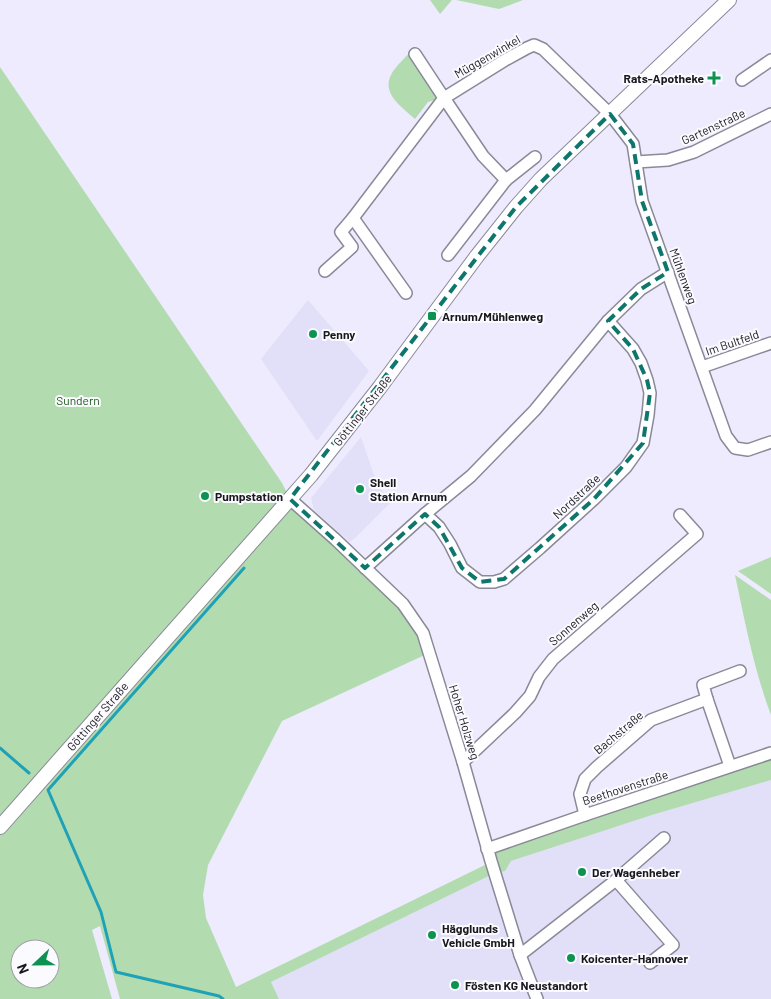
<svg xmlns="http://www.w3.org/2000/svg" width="771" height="999" font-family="Barlow,sans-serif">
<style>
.built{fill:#e2dff8}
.green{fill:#b2dcaf;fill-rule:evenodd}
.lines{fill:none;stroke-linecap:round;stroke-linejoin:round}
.stream{stroke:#1fa1b7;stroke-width:3}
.minor-casing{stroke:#8a8998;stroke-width:14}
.tertiary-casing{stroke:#8a8998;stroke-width:16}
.minor{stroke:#fff;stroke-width:11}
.tertiary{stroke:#fff;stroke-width:14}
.marked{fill:none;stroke:#0f766e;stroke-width:4;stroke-dasharray:10 6;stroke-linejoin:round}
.poi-dot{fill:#0d9351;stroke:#fbfafe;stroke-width:2}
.labels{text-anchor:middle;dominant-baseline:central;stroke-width:4;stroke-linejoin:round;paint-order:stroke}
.street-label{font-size:12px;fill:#18181e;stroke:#fbfafe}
.poi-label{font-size:12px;font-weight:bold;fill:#18181e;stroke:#fbfafe;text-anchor:start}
.park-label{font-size:12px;fill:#1c591e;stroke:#fbfafe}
</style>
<rect width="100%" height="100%" fill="#edebfd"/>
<g class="built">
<path d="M308,300L369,371L317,441L261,359Z"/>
<path d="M361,437L378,487L392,501L355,538L350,542L314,510L311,498Z"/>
<path d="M771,780V999H279L271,982L495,873L511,861L652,815Z"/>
</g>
<g class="green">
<path d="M430,0H452L440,14Z"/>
<path d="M456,0H523L499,9Z"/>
<path d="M411,51L437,91L435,100L428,102L415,119C402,107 380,93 392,73C397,65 405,58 411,51Z"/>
<path d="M0,67L282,483L290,499L403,604L429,653L282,721L208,865L203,895L206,918L236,987L491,862L487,849L771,753V780L652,815L511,861L505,871L495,873L271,982L279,999H120L100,926L92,930L112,999H0ZM20,949H50V979H20Z"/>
<path d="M771,557V594L738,571Z"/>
<path d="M735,575L771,600V715C754,670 745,622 735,575Z"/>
</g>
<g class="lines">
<g class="stream">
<path d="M0,748L29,773"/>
<path d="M223,999L219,996L116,972L101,912L48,790L244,568"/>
</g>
<defs>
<g id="minor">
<path d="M742,80L771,60"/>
<path d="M636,162L668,160L694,152L771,114"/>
<path d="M506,180L535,157"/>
<path d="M448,255L506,180L483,156L444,98L505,60L527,48L534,45L543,49L610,114L633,144L642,201L726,436L735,448L748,450L771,442"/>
<path d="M325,271L352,247L341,232L353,218"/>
<path d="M406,293L353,218L444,98L415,54"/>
<path d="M702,367L771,343"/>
<path d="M290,499L335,539L403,604L423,633L463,762L491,861L520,955L537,999"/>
<path d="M425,514L439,527L450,544L462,568L480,582H494L504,579L540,548L594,499L626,467L643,443L648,415L650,393L647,380L641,363L633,349L608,321"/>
<path d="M365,568L425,514L471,476L535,410L608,321L641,289L668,272"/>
<path d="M707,699L703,685L740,671"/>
<path d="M463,762L515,713L530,696L539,677L553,659L697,534L680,515"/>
<path d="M585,815L580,794L585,779L597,767L651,720L707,699L730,766"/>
<path d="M487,849L585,815L771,753"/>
<path d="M616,880L673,945L650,963"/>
<path d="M520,955L616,880L664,838"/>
</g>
<path id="tertiary" d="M0,827L311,475L380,387L477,256L516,207L541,179L729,0"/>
</defs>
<use href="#minor" class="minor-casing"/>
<use href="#tertiary" class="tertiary-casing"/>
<use href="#minor" class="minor"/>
<use href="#tertiary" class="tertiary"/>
</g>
<path class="marked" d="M610,114L633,144L642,201L668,272L641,289L608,321L633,349L647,380L650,393L643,443L594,499L504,579L480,582L462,568L439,527L425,514L365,568L290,499L516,207Z"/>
<g class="poi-dot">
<path d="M711.5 70.5h5v5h5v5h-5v5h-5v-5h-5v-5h5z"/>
<rect x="427" y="311" width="10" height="10" rx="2.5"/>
<circle cx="313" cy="334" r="5"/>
<circle cx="360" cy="489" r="5"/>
<circle cx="205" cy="496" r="5"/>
<circle cx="582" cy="872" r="5"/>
<circle cx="432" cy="935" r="5"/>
<circle cx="571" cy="958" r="5"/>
<circle cx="455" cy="985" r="5"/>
</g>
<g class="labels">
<g class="street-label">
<text transform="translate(487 56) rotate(-30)">Müggenwinkel</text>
<text transform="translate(713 126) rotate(-25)">Gartenstraße</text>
<text transform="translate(684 276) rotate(70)">Mühlenweg</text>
<text transform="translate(732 342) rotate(-19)">Im Bultfeld</text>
<text transform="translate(362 410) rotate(-52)">Göttinger Straße</text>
<text transform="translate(576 496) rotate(-43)">Nordstraße</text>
<text transform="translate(573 623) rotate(-41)">Sonnenweg</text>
<text transform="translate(97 716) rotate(-49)">Göttinger Straße</text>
<text transform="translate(465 722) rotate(73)">Hoher Holzweg</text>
<text transform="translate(618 732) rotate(-40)">Bachstraße</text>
<text transform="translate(625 787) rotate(-18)">Beethovenstraße</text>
</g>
<g class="poi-label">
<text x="704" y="78" text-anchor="end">Rats-Apotheke</text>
<text x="442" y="316">Arnum/Mühlenweg</text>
<text x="323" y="334">Penny</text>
<text x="370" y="482">Shell<tspan x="370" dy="14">Station Arnum</tspan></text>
<text x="215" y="496">Pumpstation</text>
<text x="592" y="872">Der Wagenheber</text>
<text x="442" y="928">Hägglunds<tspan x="442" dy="14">Vehicle GmbH</tspan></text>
<text x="581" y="958">Koicenter-Hannover</text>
<text x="465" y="985">Fösten KG Neustandort</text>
</g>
<g class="park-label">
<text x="78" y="400">Sundern</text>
</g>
</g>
<g transform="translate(35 964) rotate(248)"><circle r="24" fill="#fbfafe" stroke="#a0a0a4"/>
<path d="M0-4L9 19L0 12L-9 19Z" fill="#0d9351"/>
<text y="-8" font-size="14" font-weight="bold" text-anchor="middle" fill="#18181e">N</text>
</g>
</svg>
